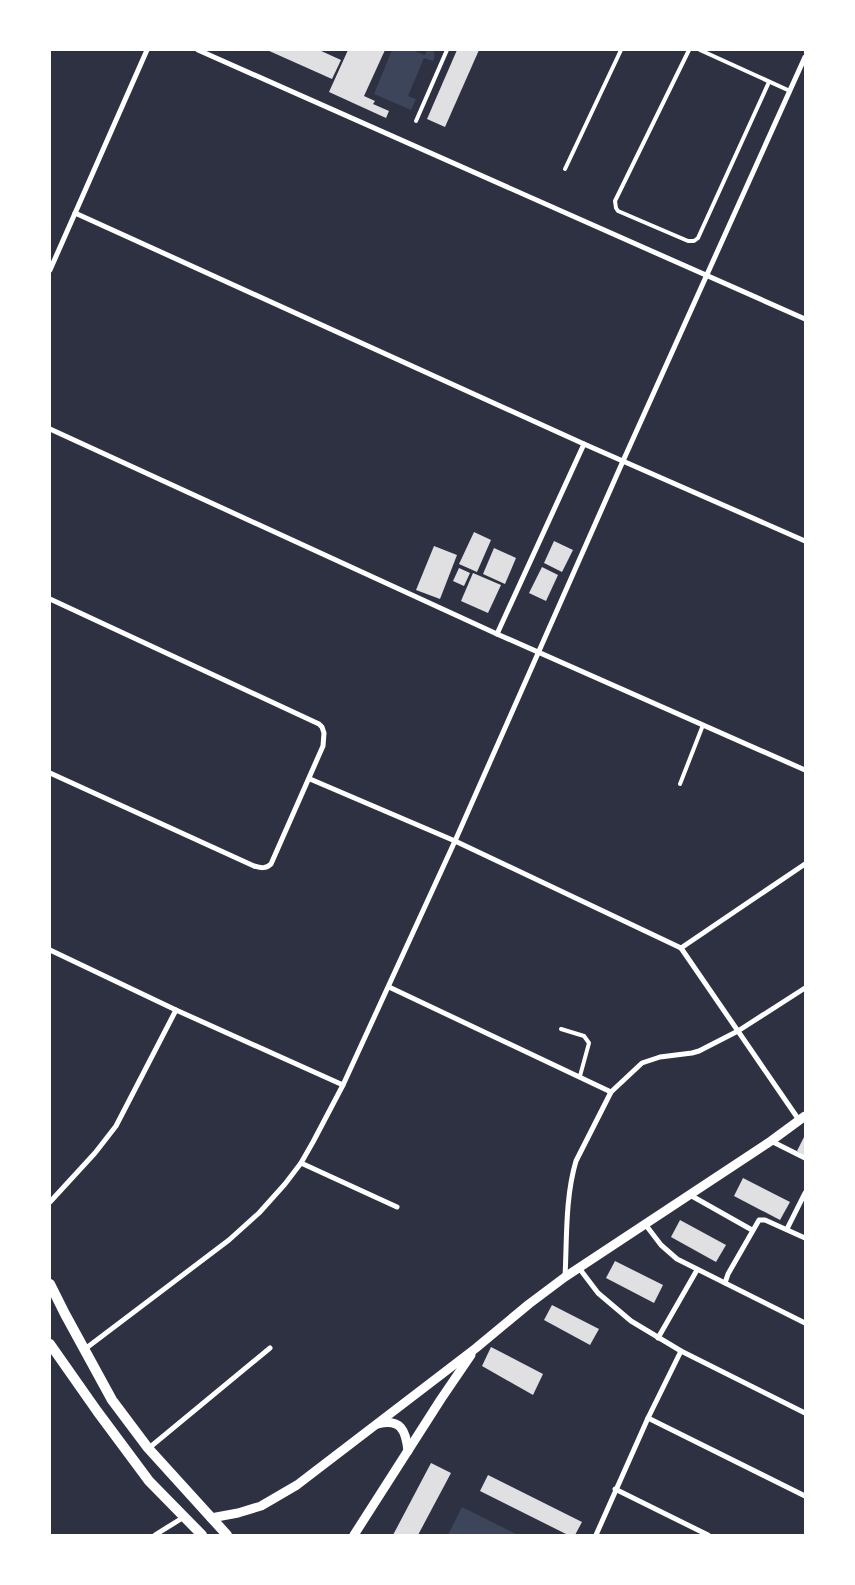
<svg xmlns="http://www.w3.org/2000/svg" width="855" height="1585" font-family="'Titillium Web',sans-serif">
<style>
.green{fill:#3c4559}
.building{fill:#e0e0e3}
.lines{fill:none;stroke-linecap:round;stroke-linejoin:round}
.service{stroke:#fff;stroke-width:4}
.minor{stroke:#fff;stroke-width:5}
.tertiary{stroke:#fff;stroke-width:9}
.secondary{stroke:#fff;stroke-width:10}
</style>
<rect width="100%" height="100%" fill="#2d3142"/>
<g class="green">
<path d="M392,50H412L425,55L427,50H433C435,54 435,57 433,61L424,58L408,96L416,99L411,110L374,94Z"/>
<path d="M462,1507L518,1535H448Z"/>
</g>
<g class="building">
<path d="M267,50H319L341,60L332,79Z"/>
<path d="M348,50H385L364,96L375,101L373,104L389,111L386,118L329,92Z"/>
<path d="M457,50H479L445,127L427,119Z"/>
<path d="M474,532L491,540L477,572L459,564Z"/>
<path d="M554,541L573,550L562,572L544,563Z"/>
<path d="M434,546L457,555L440,599L416,590Z"/>
<path d="M494,548L516,558L505,584L483,574Z"/>
<path d="M542,567L558,575L546,601L529,593Z"/>
<path d="M459,568L470,573L464,586L453,581Z"/>
<path d="M473,573L501,585L488,613L461,601Z"/>
<path d="M805,1135V1156L797,1151Z"/>
<path d="M743,1178L790,1202L780,1220L734,1196Z"/>
<path d="M680,1220L726,1245L716,1262L671,1237Z"/>
<path d="M615,1261L663,1285L654,1303L606,1278Z"/>
<path d="M552,1305L599,1329L590,1345L544,1320Z"/>
<path d="M491,1347L543,1374L533,1395L482,1366Z"/>
<path d="M431,1463L451,1473L418,1535H393Z"/>
<path d="M488,1475L582,1522L575,1535H568L480,1491Z"/>
</g>
<g class="lines">
<g class="service">
<path d="M689,50L615,201L616,208L618,211L688,241H694L698,238L769,82"/>
<path d="M700,50L790,91"/>
<path d="M416,121L447,50"/>
<path d="M565,169L621,50"/>
<path d="M680,784L703,725"/>
<path d="M561,1029L584,1036L589,1043L580,1076"/>
</g>
<g class="minor">
<path d="M198,50L805,319"/>
<path d="M75,213L584,444L805,541"/>
<path d="M50,270L147,50"/>
<path d="M50,429L497,634L805,770"/>
<path d="M50,599L319,724L322,727L324,733L323,746L271,864C266,869 261,868 254,866L50,773"/>
<path d="M497,634L584,444"/>
<path d="M310,779L455,841L681,948L799,1120"/>
<path d="M681,948L805,864"/>
<path d="M50,950L176,1010L343,1085"/>
<path d="M389,987L611,1092"/>
<path d="M771,1141L805,1158"/>
<path d="M301,1163L397,1207"/>
<path d="M690,1195L752,1230"/>
<path d="M50,1202L95,1153L116,1126L176,1010"/>
<path d="M645,1224L661,1245L677,1259L805,1323"/>
<path d="M787,1229L805,1193"/>
<path d="M579,1268L598,1293L631,1321L681,1351L805,1413"/>
<path d="M565,1277C567,1239 565,1198 576,1161L611,1092L642,1063L660,1057L692,1053L699,1051L738,1031L805,988"/>
<path d="M725,1283L728,1274L759,1220H765L805,1238"/>
<path d="M658,1338L697,1270"/>
<path d="M85,1349L229,1240L259,1213L285,1184L301,1163L313,1142L343,1085L455,841L623,461L805,57"/>
<path d="M648,1418L805,1496"/>
<path d="M149,1448L270,1348"/>
<path d="M615,1489L708,1535"/>
<path d="M155,1535L184,1517"/>
<path d="M596,1535L648,1418L681,1351"/>
</g>
<g class="tertiary">
<path d="M378,1424C401,1418 406,1431 408,1451"/>
<path d="M211,1518L238,1513L261,1506L297,1485L476,1348L529,1304L565,1277L771,1141L805,1116"/>
<path d="M354,1535L441,1399L471,1355"/>
</g>
<g class="secondary">
<path d="M50,1284L65,1314L112,1400L148,1448L227,1535"/>
<path d="M50,1344L97,1411L149,1481L202,1535"/>
</g>
</g>
<rect width="855" height="1585" fill="none" stroke="#ffffff" stroke-width="102"/>
</svg>
